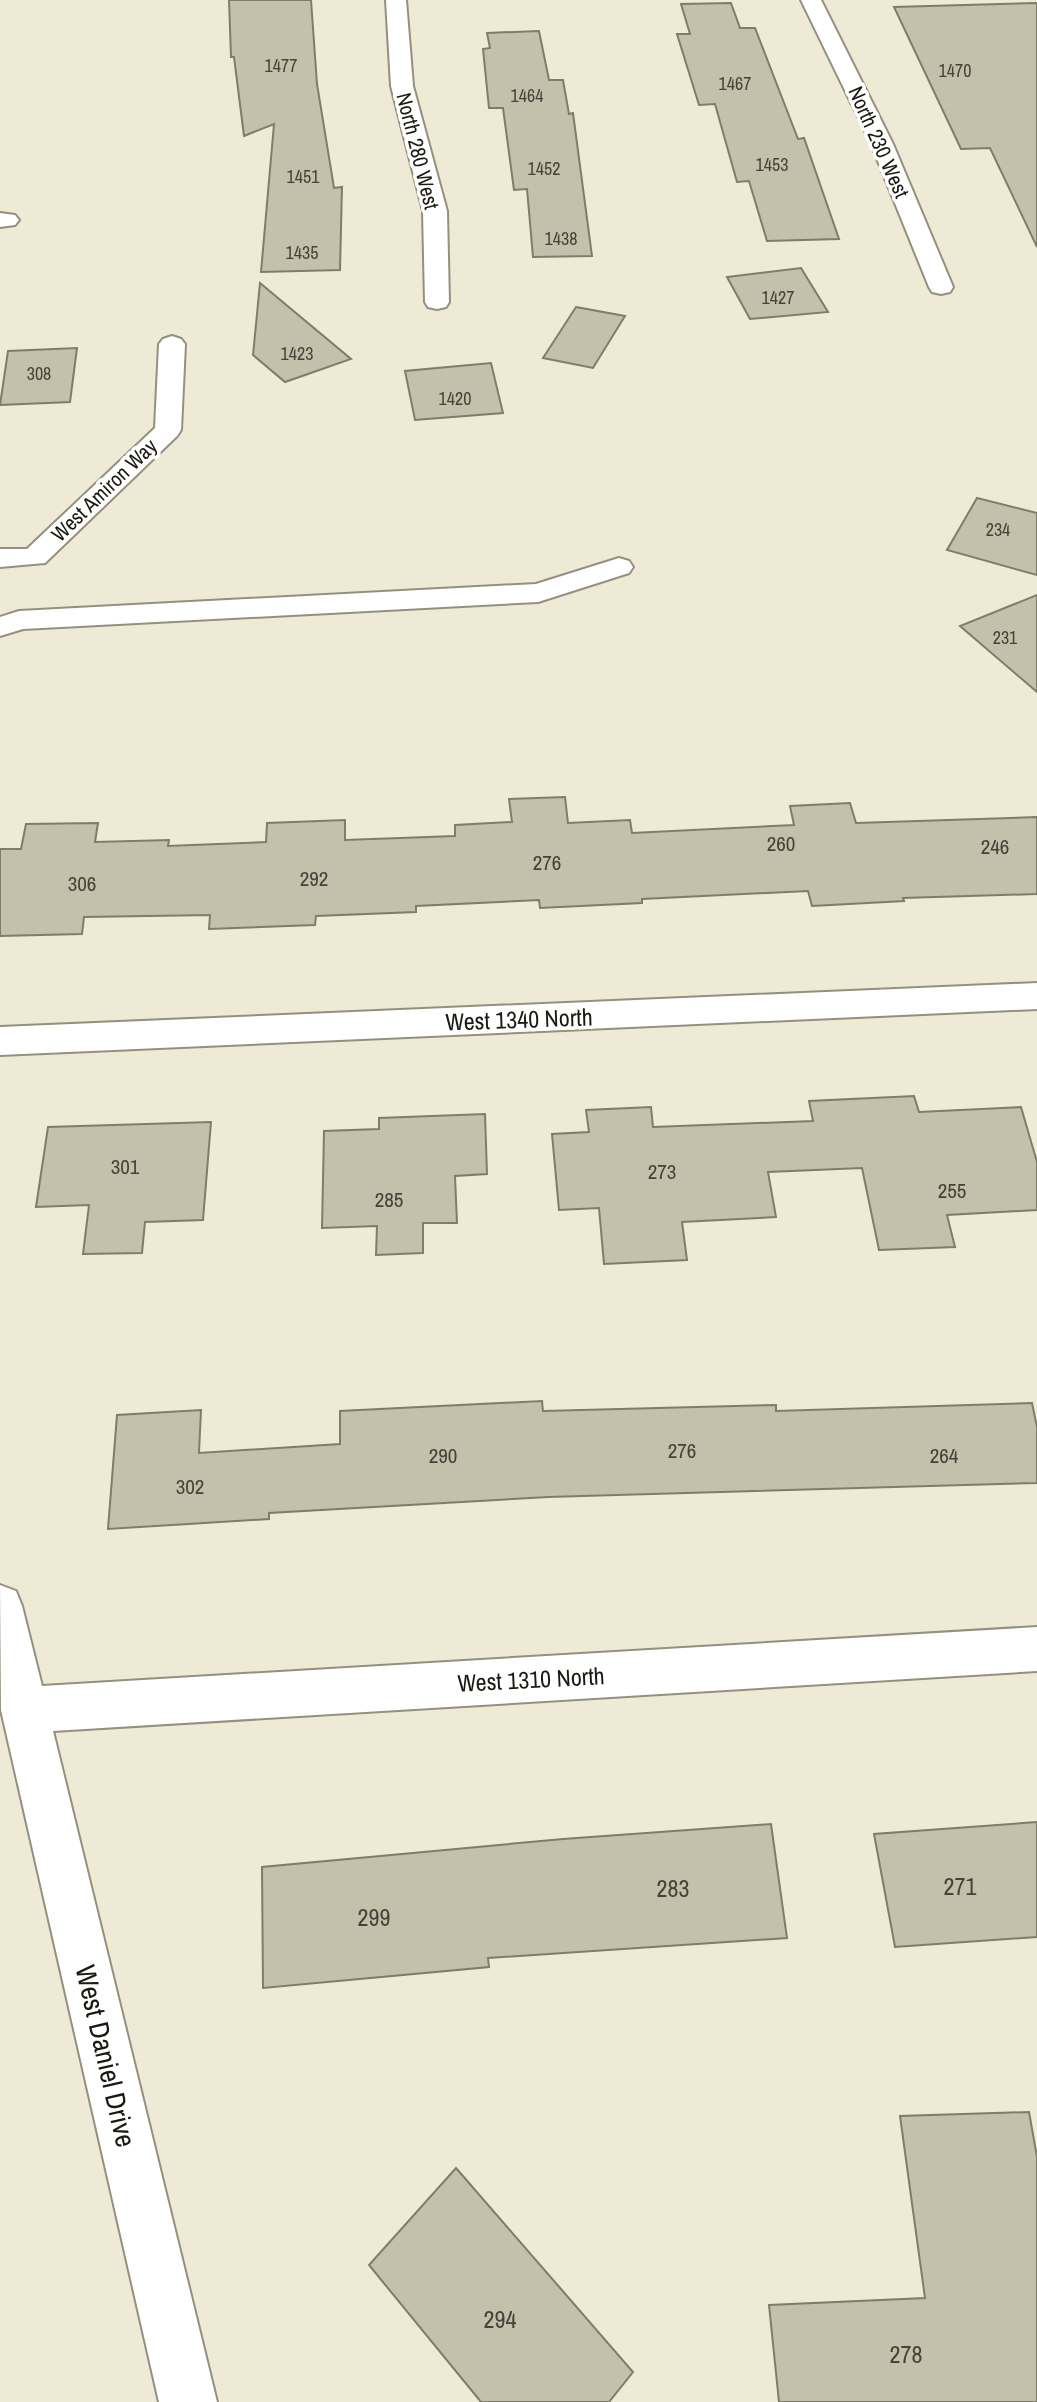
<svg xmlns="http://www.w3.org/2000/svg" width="1037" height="2402" font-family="'Archivo Narrow',sans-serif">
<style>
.building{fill:#c4c0ac;stroke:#807c6a;stroke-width:2}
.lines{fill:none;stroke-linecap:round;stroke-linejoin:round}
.minor-casing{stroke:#95907e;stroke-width:4}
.minor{fill:#fff;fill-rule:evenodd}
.labels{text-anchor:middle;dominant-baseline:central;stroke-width:7;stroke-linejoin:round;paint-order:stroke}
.far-number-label{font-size:18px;fill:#454338}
.far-street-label{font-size:21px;fill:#1b1912;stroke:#fff}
.number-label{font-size:21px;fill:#454338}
.street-label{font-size:24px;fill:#1b1912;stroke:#fff}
.near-number-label{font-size:24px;fill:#454338}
.near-street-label{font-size:28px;fill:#1b1912;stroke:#fff}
</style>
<rect width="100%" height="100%" fill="#efead6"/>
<g class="building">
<path d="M229,0H311L317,84L334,188L342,187L340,270L261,272L274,124L244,136L234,57H231Z"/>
<path d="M731,3L740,28H755L798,139L804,138L839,239L767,241L749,181L737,182L715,104L699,105L677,34H690L681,4Z"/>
<path d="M1037,3V247L990,148L961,149L894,7Z"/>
<path d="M539,31L549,80H563L569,114L573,113L592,256L533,257L527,189L514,190L503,108H489L483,49L490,48L487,33Z"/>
<path d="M801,268L828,312L750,319L727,277Z"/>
<path d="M260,283L351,359L285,382L253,355Z"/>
<path d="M576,307L625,316L593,368L543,358Z"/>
<path d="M77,348L70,402L0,405L8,351Z"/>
<path d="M491,363L503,413L415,420L405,371Z"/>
<path d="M977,498L1037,513V575L947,550Z"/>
<path d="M1037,595V692L960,626Z"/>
<path d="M565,797L568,823L630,820L632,833L794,825L790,806L850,803L856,823L1037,817V894L903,898L904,901L812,906L808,891L642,899V903L540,908L539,900L416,906V912L316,916L315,925L209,929L210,915L84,917L82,934L0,936V849H21L26,824L98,823L95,842L169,840L168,846L266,842L267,823L345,820V840L455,836V825L512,822L509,799Z"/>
<path d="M914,1096L919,1112L1021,1107L1037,1162V1210L947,1215L955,1247L879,1250L862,1168L768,1172L776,1217L682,1222L687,1260L604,1264L599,1208L559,1210L552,1134L589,1132L586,1110L651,1107L653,1127L813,1121L809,1101Z"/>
<path d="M485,1114L487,1174L455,1176L457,1223H423V1253L376,1255L377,1226L322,1228L324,1131L379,1129V1118Z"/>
<path d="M211,1122L203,1220L145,1222L142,1253L83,1254L89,1205L36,1207L48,1127Z"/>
<path d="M542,1401L543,1411L776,1405V1411L1032,1403L1037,1427V1483L548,1497L269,1513V1519L108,1529L117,1415L201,1410L199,1453L340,1444V1411Z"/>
<path d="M1037,1822V1937L895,1947L874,1834Z"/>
<path d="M771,1824L787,1938L488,1958L489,1967L263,1988L262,1867L563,1839Z"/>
<path d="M1029,2112L1037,2157V2402H779L769,2305L925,2298L900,2116Z"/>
<path d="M456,2168L633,2372L609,2402H481L369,2265Z"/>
</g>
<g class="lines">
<defs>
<g id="minor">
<path d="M386,0H406L413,86L447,211L449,302L446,307L437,309L428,307L425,302L423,211L391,86Z"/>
<path d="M801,0H821L893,144L953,287L950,292L941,294L932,292L929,287L871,144Z"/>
<path d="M0,213L15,215L19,220L15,225L0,227Z"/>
<path d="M172,336L181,339L185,344L181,430L177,436L45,563L0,567V549H27L155,428L159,344L163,339Z"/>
<path d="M619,558L629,561L633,567L629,573L538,602L23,629L0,636V617L19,611L536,584Z"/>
<path d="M1037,983V1009L0,1055V1027Z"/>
<path d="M0,1585L16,1591L22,1606L42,1686L1037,1627V1671L53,1731L217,2402H159L1,1710Z"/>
</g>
</defs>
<use href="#minor" class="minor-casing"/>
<use href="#minor" class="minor"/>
</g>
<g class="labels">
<g class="far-number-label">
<text x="281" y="65">1477</text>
<text x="955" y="70">1470</text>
<text x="735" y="83">1467</text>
<text x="527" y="95">1464</text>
<text x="772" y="164">1453</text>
<text x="544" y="168">1452</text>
<text x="303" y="176">1451</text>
<text x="561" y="238">1438</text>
<text x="302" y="252">1435</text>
<text x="778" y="297">1427</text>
<text x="297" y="353">1423</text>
<text x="39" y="373">308</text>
<text x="455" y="398">1420</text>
<text x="998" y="529">234</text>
<text x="1005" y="637">231</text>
</g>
<g class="far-street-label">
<text transform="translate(879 142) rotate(66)">North 230 West</text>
<text transform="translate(418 151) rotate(76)">North 280 West</text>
<text transform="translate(104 490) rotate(-44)">West Amiron Way</text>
</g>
<g class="number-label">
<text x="781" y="843">260</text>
<text x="995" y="846">246</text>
<text x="547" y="862">276</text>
<text x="314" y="878">292</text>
<text x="82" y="883">306</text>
<text x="125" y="1166">301</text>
<text x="662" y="1171">273</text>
<text x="952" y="1190">255</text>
<text x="389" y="1199">285</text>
<text x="682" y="1450">276</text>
<text x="443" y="1455">290</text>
<text x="944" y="1455">264</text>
<text x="190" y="1486">302</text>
</g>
<g class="street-label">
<text transform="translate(519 1019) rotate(-2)">West 1340 North</text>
<text transform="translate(531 1679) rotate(-3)">West 1310 North</text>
</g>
<g class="near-number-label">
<text x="960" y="1886">271</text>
<text x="673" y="1888">283</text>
<text x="374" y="1917">299</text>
<text x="500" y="2319">294</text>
<text x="906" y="2354">278</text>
</g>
<g class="near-street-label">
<text transform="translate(106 2056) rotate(77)">West Daniel Drive</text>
</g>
</g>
</svg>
